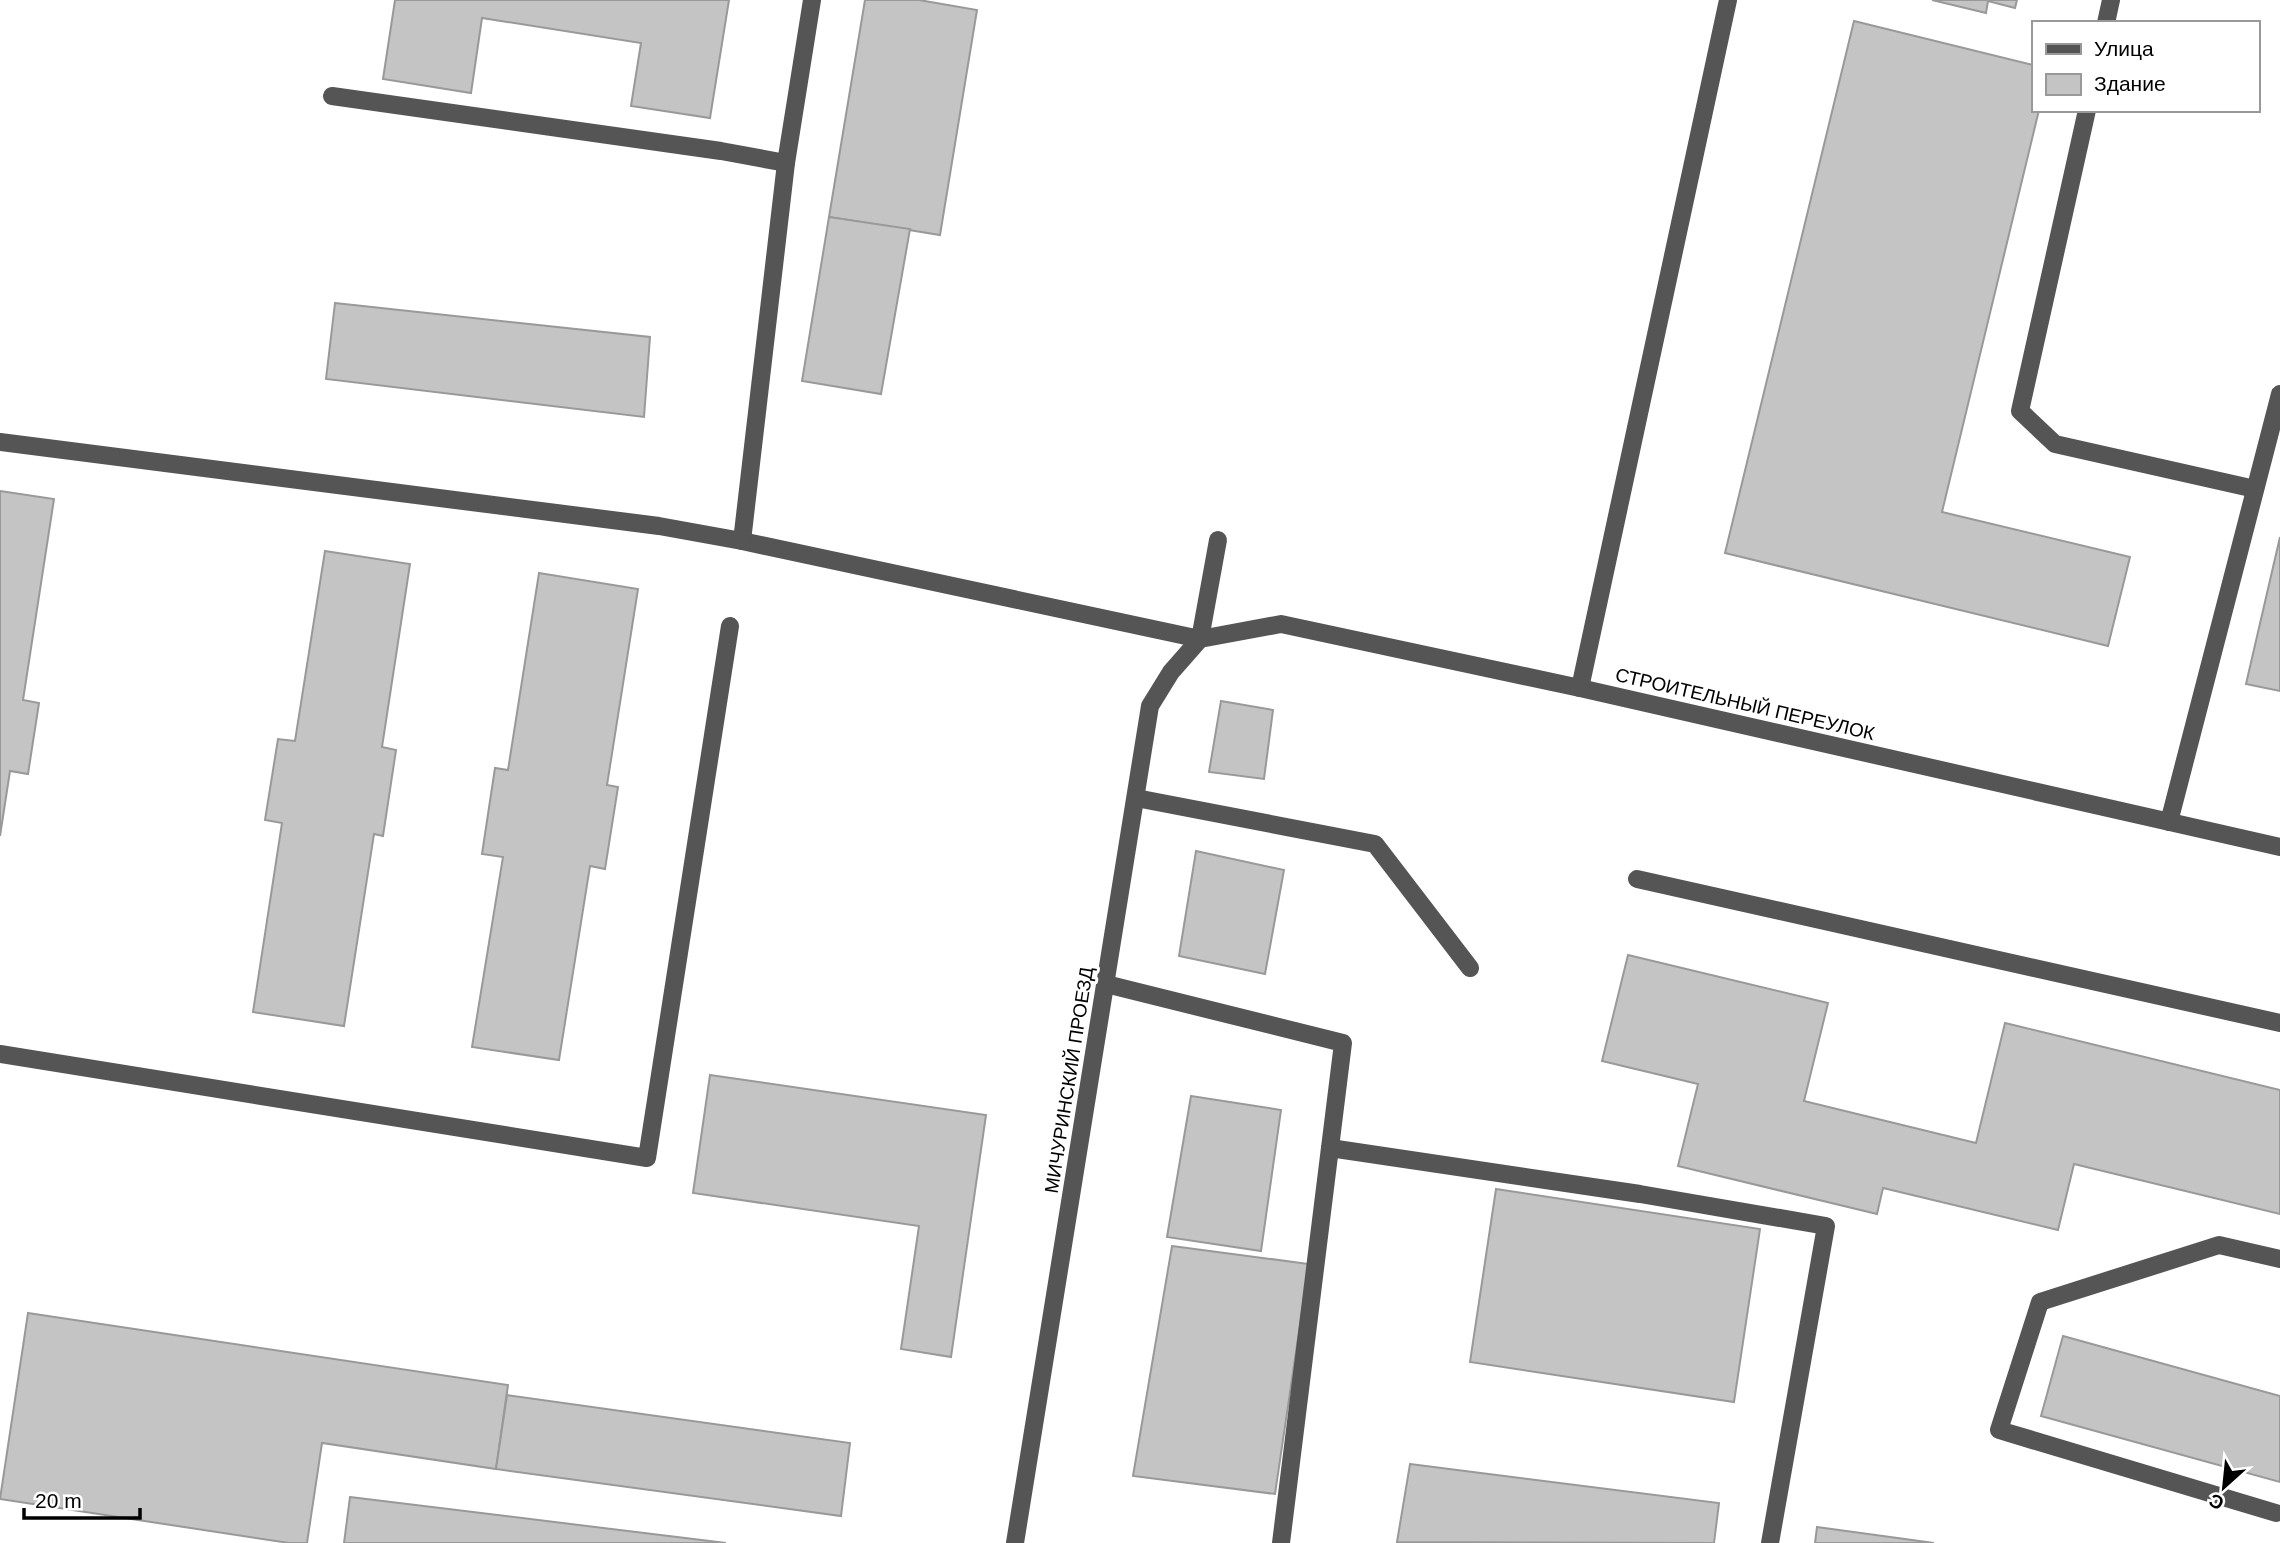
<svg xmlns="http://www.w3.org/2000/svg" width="2280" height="1543" font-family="Helvetica,sans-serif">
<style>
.building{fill:#c4c4c4;stroke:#999;stroke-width:2}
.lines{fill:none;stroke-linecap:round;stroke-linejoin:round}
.minor{stroke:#555;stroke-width:18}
.labels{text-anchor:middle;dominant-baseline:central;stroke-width:6;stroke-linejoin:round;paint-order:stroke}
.street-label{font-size:19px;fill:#000;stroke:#fff}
</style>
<rect width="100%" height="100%" fill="#fff"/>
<g class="building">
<path d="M395,0H729L710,118L631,106L641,43L482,18L471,93L383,79Z"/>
<path d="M865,0H919L977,10L940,235L829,217Z"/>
<path d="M1932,0H2017L2015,8L1988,1L1986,13Z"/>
<path d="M1854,21L2033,65V110H2039L1942,512L2130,557L2108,646L1725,553Z"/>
<path d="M829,217L910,229L881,394L802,381Z"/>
<path d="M335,303L650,337L644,417L326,379Z"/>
<path d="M0,491L54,499L23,700L39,703L28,774L10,771L0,836Z"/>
<path d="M2280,537V691L2246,684Z"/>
<path d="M325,551L410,564L382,747L396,750L383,836L374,834L344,1026L253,1012L282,823L265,820L278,739L295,741Z"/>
<path d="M539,573L638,589L607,785L618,787L605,869L590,866L559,1060L472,1047L503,857L482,854L495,768L508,770Z"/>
<path d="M1221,701L1273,710L1264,779L1209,772Z"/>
<path d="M1196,851L1284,870L1265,974L1179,956Z"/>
<path d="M1628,955L1828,1003L1804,1101L1976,1143L2005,1023L2280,1090V1214L2074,1164L2058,1230L1883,1188L1877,1214L1678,1166L1698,1084L1602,1061Z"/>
<path d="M710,1075L986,1115L951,1357L901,1349L919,1226L693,1193Z"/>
<path d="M1191,1096L1281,1110L1261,1251L1167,1237Z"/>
<path d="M1496,1189L1760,1229L1734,1402L1470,1362Z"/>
<path d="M1172,1246L1309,1264L1275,1494L1133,1476Z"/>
<path d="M28,1313L508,1385L496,1469L322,1443L307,1543H289L0,1499Z"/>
<path d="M2063,1336L2280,1396V1482L2041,1416Z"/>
<path d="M507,1395L850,1443L841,1516L496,1469Z"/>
<path d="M1410,1464L1719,1503L1714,1543L1397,1542Z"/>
<path d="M350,1497L726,1543H344Z"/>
<path d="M1817,1527L1934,1543H1815Z"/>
</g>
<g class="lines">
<g class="minor">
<path d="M2106,23L2111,0"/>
<path d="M332,96L721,151L786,163"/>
<path d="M2087,110L2020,411L2055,444L2255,489"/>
<path d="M0,442L659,526L742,541L1200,639L1281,624L1580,688L2280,847"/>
<path d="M742,541L786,163L812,0"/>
<path d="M1200,639L1218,540"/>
<path d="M1580,688L1728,0"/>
<path d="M1136,798L1375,844L1470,968"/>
<path d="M2169,822L2280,394"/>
<path d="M1637,879L2280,1023"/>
<path d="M1106,984L1343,1043L1281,1543"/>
<path d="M0,1054L647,1158L730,626"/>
<path d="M1330,1148L1640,1194L1826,1226L1770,1543"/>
<path d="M2276,1513L1999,1430L2040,1302L2219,1245L2280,1259"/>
<path d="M1015,1543L1150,706L1171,672L1200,639"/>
</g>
</g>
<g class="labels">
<g class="street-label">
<text transform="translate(1745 704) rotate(13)">СТРОИТЕЛЬНЫЙ ПЕРЕУЛОК</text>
<text transform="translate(1069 1080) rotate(-81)">МИЧУРИНСКИЙ ПРОЕЗД</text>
</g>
</g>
<rect x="2032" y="21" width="228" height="91" fill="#ffffff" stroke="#999999" stroke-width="2"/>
<rect x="2046" y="44" width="35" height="10" fill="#555555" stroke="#999999" stroke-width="2"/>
<text x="2094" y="56" font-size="21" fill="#000000">Улица</text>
<rect x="2046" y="74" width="35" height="21" fill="#c4c4c4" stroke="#999999" stroke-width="2"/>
<text x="2094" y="91" font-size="21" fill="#000000">Здание</text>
<g transform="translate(2224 1487) rotate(207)" stroke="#ffffff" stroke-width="5" paint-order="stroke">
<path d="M0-5L12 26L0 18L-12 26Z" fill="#000000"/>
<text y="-10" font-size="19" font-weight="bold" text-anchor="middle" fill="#000000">С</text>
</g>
<path d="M24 1508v10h116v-10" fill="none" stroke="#000000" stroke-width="3.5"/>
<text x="35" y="1508" font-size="21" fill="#000000" stroke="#ffffff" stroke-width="5" paint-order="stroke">20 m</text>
</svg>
